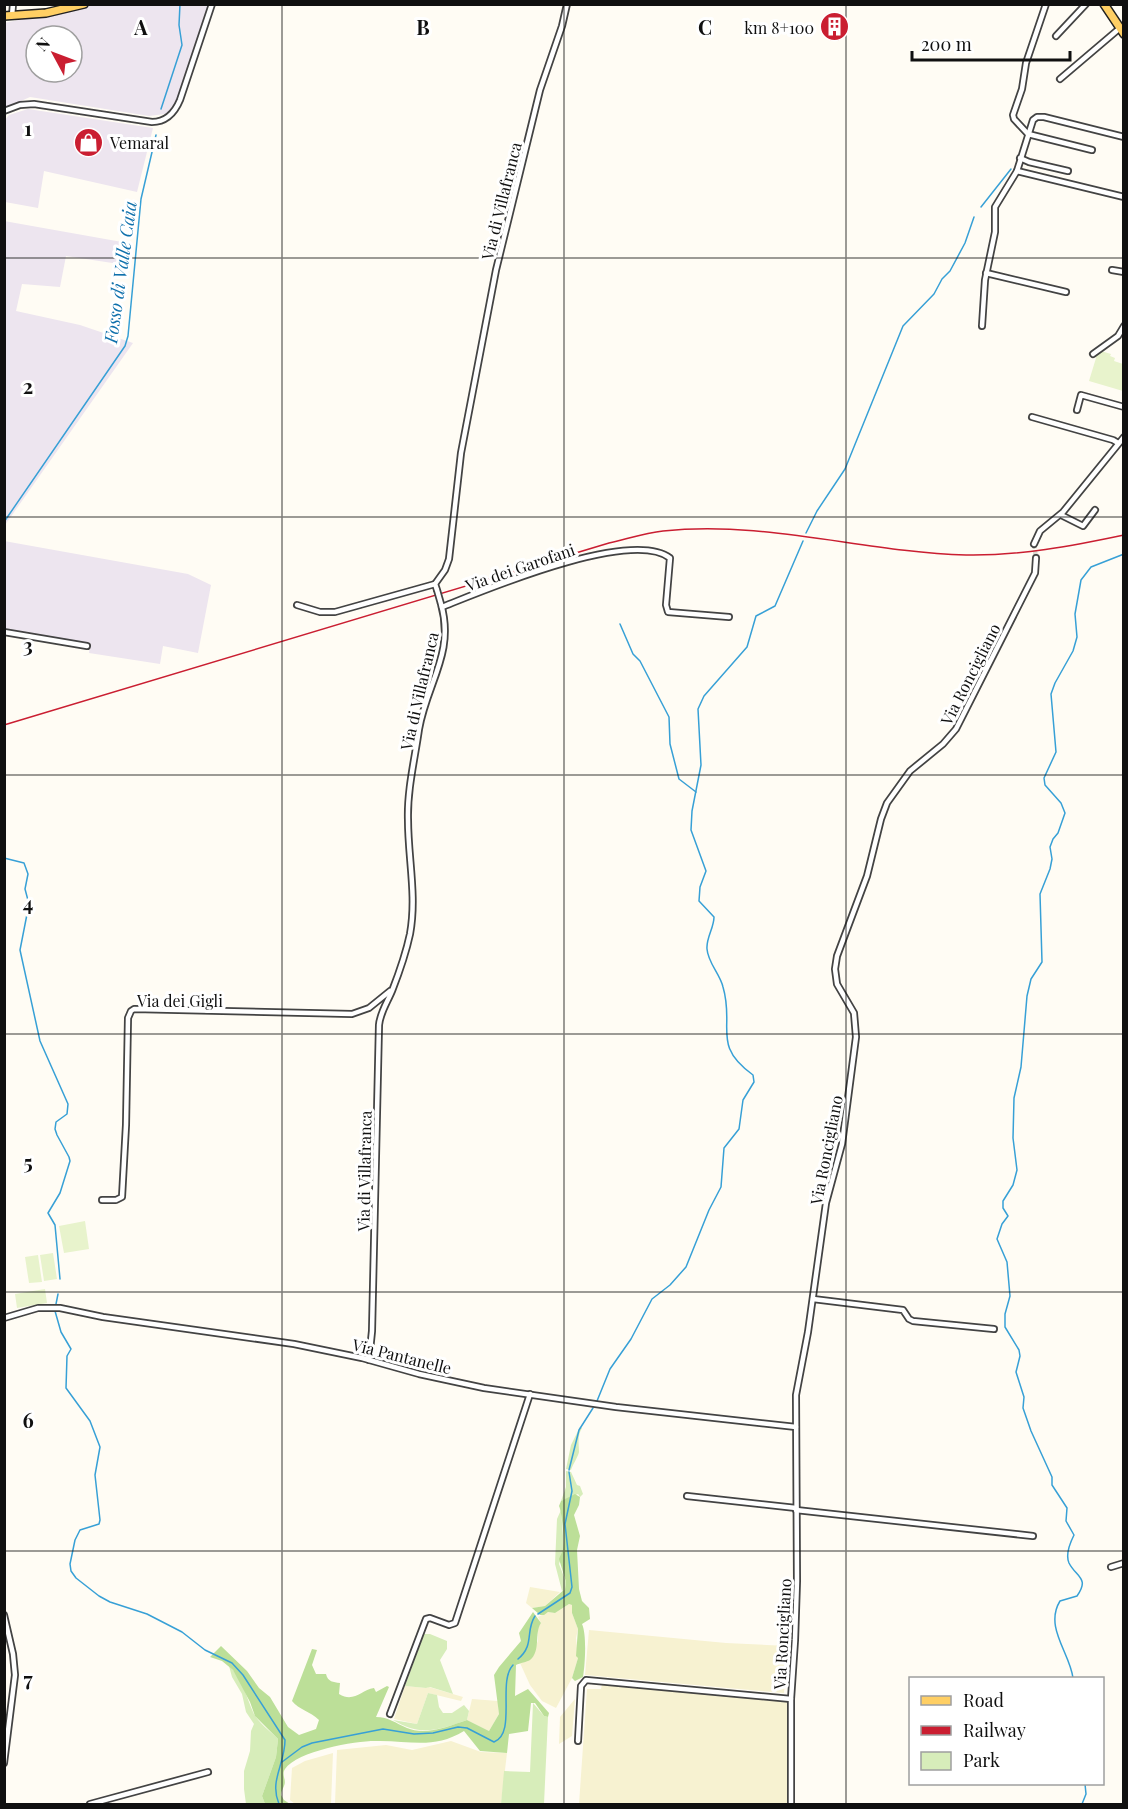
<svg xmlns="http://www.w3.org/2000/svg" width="1128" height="1809" font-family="'Playfair Display',serif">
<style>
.industrial{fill:#ede5ef;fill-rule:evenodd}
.farmland{fill:#f7f2d1}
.green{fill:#d7edba}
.forest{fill:#bcdf98}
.pitch{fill:#e8f3cc}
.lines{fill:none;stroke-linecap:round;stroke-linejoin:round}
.stream{stroke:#37a0d6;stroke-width:1.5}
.street-tunnel{stroke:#dbd9d2;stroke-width:4.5;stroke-dasharray:4.5 2;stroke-linecap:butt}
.street-casing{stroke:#434343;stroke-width:8}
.primary-casing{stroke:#212121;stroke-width:10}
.street{stroke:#fff;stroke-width:4.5}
.primary{stroke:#ffcf64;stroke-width:7}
.rail{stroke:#ca1e31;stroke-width:1.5}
.street-bridge-casing{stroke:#434343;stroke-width:8;stroke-linecap:butt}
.street-bridge{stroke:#fff;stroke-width:4.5}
.grid{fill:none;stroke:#101010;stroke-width:1.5;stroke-opacity:0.55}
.labels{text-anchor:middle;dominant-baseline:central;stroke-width:6;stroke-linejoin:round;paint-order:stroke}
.poi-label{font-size:16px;fill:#101010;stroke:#fff;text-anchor:end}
.street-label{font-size:16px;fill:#101010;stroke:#fff}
.water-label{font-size:18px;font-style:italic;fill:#1071ac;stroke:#fff}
.grid-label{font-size:20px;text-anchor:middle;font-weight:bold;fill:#101010;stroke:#fff;stroke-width:6;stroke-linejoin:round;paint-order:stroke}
</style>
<rect width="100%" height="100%" fill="#fffcf4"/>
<g class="industrial">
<path d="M91,5H209L175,108L165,114L149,116L30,97L5,108L4,23ZM36,36H72V72H36Z"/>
<path d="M28,109L153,128L137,192L44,171L38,208L5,202V120L9,115Z"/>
<path d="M4,221L122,242L119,264L66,256L60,287L22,284L16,311L80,325L133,343L5,525Z"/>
<path d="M4,541L188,574L211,585L198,653L163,646L160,664L89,653L90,643L5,629Z"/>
</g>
<g class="farmland">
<path d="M530,1587L560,1592L545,1606L532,1608L526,1603Z"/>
<path d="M569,1604L572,1605V1613L578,1629L576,1638L578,1658L572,1678L556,1708L542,1701L530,1685L520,1663L529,1660L538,1641V1628L541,1623L538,1617L548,1612L555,1613Z"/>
<path d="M589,1630L726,1643L787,1646L784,1693L585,1675Z"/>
<path d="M602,1684L788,1701L789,1804H579L587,1689H601Z"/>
<path d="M405,1686L426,1688L429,1687L463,1697L461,1701L428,1693L417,1724L394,1719Z"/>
<path d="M472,1699L498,1701L499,1714L489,1731L467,1720Z"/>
<path d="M575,1699L572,1736L559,1744L560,1717Z"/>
<path d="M451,1741L481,1752L507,1753L501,1804H335L337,1750L386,1745L412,1750Z"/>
<path d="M333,1753L331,1804H295L290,1800L292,1768L305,1761Z"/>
</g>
<g class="green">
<path d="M580,1427L582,1428C577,1436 579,1444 579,1452C578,1457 573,1464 571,1470L566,1469L571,1445Z"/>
<path d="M566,1471L571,1472L577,1485L580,1486L583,1494L580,1497L578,1494L561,1501L566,1487Z"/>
<path d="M561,1510L564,1549L559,1564L566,1582L565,1589L562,1591L555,1564L557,1519Z"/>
<path d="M424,1634H430L447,1641V1649L440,1660L453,1694L430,1687L426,1688L405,1686Z"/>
<path d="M229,1666C242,1677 247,1699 254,1714C259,1723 270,1731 278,1739L276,1757L262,1796L265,1804H246L244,1789V1771L250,1751L251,1731L254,1724L246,1712L242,1694L232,1677Z"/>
<path d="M428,1693L437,1695L439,1707L443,1713H452L464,1705L469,1711L467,1720C438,1730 421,1737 393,1720L417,1724Z"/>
<path d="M533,1703L544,1716L548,1717L544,1804H501L504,1771L530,1772Z"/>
</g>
<g class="forest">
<path d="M575,1494L580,1497L579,1505L574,1515L580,1536L577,1550L579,1589L582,1601L589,1608L590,1619L582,1624C587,1635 585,1665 583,1677L575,1681L572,1678L578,1658L576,1656L578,1629L572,1613V1605L569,1604L555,1613L548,1612L544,1615H540L532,1608L545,1606L565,1589L566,1582L559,1559C560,1556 562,1553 563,1550C565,1543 562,1512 559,1506L561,1501Z"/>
<path d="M533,1612L541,1623C534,1633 541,1651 530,1660C527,1662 520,1663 516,1665L515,1696L528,1689L549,1713L548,1717L544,1716L535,1703H531L528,1731L509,1734L507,1753L480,1751L464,1731C433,1750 409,1740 375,1741C355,1741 297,1751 285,1769C281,1775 287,1780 284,1786C283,1789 281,1791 281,1795L284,1800L290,1804H265L262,1796L276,1757L278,1739L255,1716L250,1702L233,1670L222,1661L210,1657L221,1646L247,1671L259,1688L270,1697L288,1727L299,1735L316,1729L319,1720C310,1711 299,1710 292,1701L312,1649L317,1650L312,1665L316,1674H326C328,1682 333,1682 340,1683L339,1694C354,1703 361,1690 374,1688L376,1692L387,1686L389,1687L376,1717C389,1717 395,1723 407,1728C425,1736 449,1726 467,1720L489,1731L499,1714L494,1675L499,1667L521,1641L519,1633Z"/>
</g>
<g class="pitch">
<path d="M1101,351L1111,354L1110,356L1115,358L1114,361L1123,364V391L1089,381L1096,358L1095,356Z"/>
<path d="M85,1221L89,1249L64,1253L59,1226Z"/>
<path d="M53,1253L57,1279L44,1281L40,1255Z"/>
<path d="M38,1255L42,1282L29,1283L25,1257Z"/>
<path d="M45,1289L47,1303L17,1308L15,1294Z"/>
</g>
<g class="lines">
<g class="stream">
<path d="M161,109L182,45L179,25L180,4"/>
<path d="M981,207L1011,169"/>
<path d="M4,522L125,346L128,336L141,199L156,135"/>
<path d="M806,533L817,511L845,469L903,326L934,294L942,279L950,271L965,243L974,217"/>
<path d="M620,624L633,654L640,661L669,717L670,744L679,779L696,792"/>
<path d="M4,858L24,863L28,874L25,889L29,904L20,950L40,1041L68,1104L67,1114L56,1122L55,1129L57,1135L69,1157L70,1161L60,1193L48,1213L55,1225L60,1279"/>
<path d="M56,1304L58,1294"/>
<path d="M55,1311L61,1332L71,1349L67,1356L66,1388L90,1421L100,1447L95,1475L100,1520L99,1524L80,1530L75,1540L70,1564L71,1571L76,1578L99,1596L110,1602L147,1614L182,1632L205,1650L232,1663L243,1675L285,1740C285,1764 269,1781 279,1804"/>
<path d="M597,1401L610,1369L631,1339L652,1299L670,1285L686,1267L709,1210L721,1187L724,1148L739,1129L743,1100L754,1082L753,1075C711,1045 735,1027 723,987C720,974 708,963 707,949C706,938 714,928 714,917L699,901L700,887L706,871L691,830L692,811L701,765L698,709L704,696L747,647L756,616L775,606L803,541"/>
<path d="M569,1470L579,1430L593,1408"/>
<path d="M538,1614L570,1593L572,1587L565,1524L572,1491L569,1472"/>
<path d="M518,1659C535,1645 525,1631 535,1616"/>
<path d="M1073,1678C1070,1653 1044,1627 1060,1601L1077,1596C1090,1578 1076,1577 1069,1563C1065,1554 1070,1543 1074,1535L1066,1521L1067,1508L1052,1485V1477L1031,1431L1023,1408L1024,1397L1016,1372L1020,1356L1019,1350L1005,1327V1314L1010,1296L1007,1262L997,1239L1002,1224L1008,1216L1003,1208V1201L1013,1185L1017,1170L1013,1138L1014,1098L1021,1067L1027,996L1031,979L1042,962L1040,894L1050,869L1052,859L1050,847L1053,839L1058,833L1065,813L1061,803L1045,785L1044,778L1056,752L1051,694L1055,683L1073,651L1077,637L1075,614L1081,580L1091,567L1124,554"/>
<path d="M282,1762L302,1747L312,1743L383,1729L414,1734L433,1733L458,1727L467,1728L494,1742C517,1733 497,1682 513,1665"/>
<path d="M1082,1804L1086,1794L1085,1784"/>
</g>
<path class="street-tunnel" d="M1034,544L1036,558"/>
<defs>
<g id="street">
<path d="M12,16L13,4"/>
<path d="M1056,36L1086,4"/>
<path d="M1060,79L1120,28"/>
<path d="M4,111L20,105L34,104L152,122C166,122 175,112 180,100L212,4"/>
<path d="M1028,134L1014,119L1013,115L1022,89L1026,63L1046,4"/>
<path d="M1028,134L1092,150"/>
<path d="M1020,158L1029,162L1068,171"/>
<path d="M1017,171L1124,197"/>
<path d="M1112,270L1124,272"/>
<path d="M986,273L1066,292"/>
<path d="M982,326L985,280L995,232V207L1017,171L1033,120L1037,117H1044L1124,137"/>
<path d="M1093,354L1118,336L1124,326"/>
<path d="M1077,410L1081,395L1124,407"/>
<path d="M1032,417L1113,440L1118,443"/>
<path d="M1061,515L1083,526L1095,510"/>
<path d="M1034,544L1040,531L1063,512L1124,437"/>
<path d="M437,590L435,584L445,570L449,559L461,453L496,270L540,90L562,26L567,4"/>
<path d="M297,605L320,612H335L435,584"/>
<path d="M442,607C485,590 631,528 670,558L666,605L668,612L729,617"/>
<path d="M4,632L87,646"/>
<path d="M102,1200H116L122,1197L126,1125L128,1018L131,1011L134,1009L352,1014L369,1008L390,991"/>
<path d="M813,1299L903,1310L909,1319L913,1321L994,1329"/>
<path d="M4,1318L38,1308H60L103,1317L294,1344L362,1358L419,1374L484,1388L616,1407L796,1427"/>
<path d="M369,1360L372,1331L379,1025C380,1013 387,1003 392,991C399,973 406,953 410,934C417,896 408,858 408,820C407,790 415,758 419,729C427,683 455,653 441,604"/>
<path d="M687,1496L796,1508"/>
<path d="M796,1510L1033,1536"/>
<path d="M1111,1567L1124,1563"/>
<path d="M4,1615L13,1654L15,1675L4,1763"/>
<path d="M390,1714L426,1619L430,1618L449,1625L455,1623L530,1394"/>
<path d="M578,1741L581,1686L586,1680L791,1699"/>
<path d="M90,1804L208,1772"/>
<path d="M791,1804V1699L795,1640L797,1581L796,1395L808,1332L826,1203L842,1144L856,1037L854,1013L837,984L835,969L837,956L867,876L881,819L887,803L910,771L943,744L956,729L1035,573L1036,558"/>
</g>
<g id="primary">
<path d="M1104,4L1124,34"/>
<path d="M4,16L46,13L84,4"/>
</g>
</defs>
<use href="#street" class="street-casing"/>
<use href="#primary" class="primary-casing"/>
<use href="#street" class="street"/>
<use href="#primary" class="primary"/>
<path class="rail" d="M4,725L609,543C627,539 645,533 663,531C765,520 864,552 966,555C1019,556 1072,546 1124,535"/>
<defs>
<path id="street-bridge" d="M437,590L441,604"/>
</defs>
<use href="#street-bridge" class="street-bridge-casing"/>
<use href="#street-bridge" class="street-bridge"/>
</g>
<path class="grid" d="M282,4V1804M564,4V1804M846,4V1804M4,258H1124M4,517H1124M4,775H1124M4,1034H1124M4,1292H1124M4,1551H1124"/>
<defs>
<symbol id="building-disc" viewBox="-11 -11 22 22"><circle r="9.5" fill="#ca1e31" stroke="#fff"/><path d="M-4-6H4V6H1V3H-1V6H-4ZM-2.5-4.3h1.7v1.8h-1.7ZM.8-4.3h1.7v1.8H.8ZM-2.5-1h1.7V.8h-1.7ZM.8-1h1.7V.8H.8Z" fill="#fff"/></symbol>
<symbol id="shop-disc" viewBox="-11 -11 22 22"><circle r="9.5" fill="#ca1e31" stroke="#fff"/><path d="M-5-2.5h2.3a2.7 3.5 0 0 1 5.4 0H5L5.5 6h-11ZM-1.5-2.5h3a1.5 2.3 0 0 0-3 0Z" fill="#fff"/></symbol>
</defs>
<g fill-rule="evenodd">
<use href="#building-disc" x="818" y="10" width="33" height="33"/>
<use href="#shop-disc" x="72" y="126" width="33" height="33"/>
</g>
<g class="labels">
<g class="poi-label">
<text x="814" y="27">km 8+100</text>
<text x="110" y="142" text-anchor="start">Vemaral</text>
</g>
<g class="street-label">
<text transform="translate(501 201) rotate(-76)">Via di Villafranca</text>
<text transform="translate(520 567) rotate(-19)">Via dei Garofani</text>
<text transform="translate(970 674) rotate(-63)">Via Roncigliano</text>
<text transform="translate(419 691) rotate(-77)">Via di Villafranca</text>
<text x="180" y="1000">Via dei Gigli</text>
<text transform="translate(826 1150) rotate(-79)">Via Roncigliano</text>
<text transform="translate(364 1171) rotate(-89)">Via di Villafranca</text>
<text transform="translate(402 1356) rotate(14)">Via Pantanelle</text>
<text transform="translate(782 1634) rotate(-87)">Via Roncigliano</text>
</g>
<g class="water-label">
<text transform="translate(120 272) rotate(-82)">Fosso di Valle Caia</text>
</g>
</g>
<g class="grid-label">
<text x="141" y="35">A</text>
<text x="423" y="35">B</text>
<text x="705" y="35">C</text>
<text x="28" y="136">1</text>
<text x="28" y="394">2</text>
<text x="28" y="653">3</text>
<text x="28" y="911">4</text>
<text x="28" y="1170">5</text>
<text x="28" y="1428">6</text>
<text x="28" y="1687">7</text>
</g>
<rect width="1128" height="1809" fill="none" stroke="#101010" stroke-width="12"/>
<rect x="909" y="1677" width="195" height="108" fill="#ffffff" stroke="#9f9f9f" stroke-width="1.5"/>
<rect x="921" y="1696" width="30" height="9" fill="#ffcf64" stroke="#9f9f9f" stroke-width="1.5"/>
<text x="963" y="1707" font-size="18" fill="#101010">Road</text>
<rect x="921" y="1726" width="30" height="9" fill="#ca1e31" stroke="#9f9f9f" stroke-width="1.5"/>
<text x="963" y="1737" font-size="18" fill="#101010">Railway</text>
<rect x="921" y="1752" width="30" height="18" fill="#d7edba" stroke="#9f9f9f" stroke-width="1.5"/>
<text x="963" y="1767" font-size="18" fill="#101010">Park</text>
<g transform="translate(54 54) rotate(311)"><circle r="28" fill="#ffffff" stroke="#9f9f9f" stroke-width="1.5"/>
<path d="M0-4.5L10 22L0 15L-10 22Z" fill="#ca1e31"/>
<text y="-9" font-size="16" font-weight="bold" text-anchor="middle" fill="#101010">N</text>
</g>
<path d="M912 51v9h158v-9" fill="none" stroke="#101010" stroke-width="3"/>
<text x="921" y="51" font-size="18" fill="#101010" stroke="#ffffff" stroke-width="4.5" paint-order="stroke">200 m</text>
</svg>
